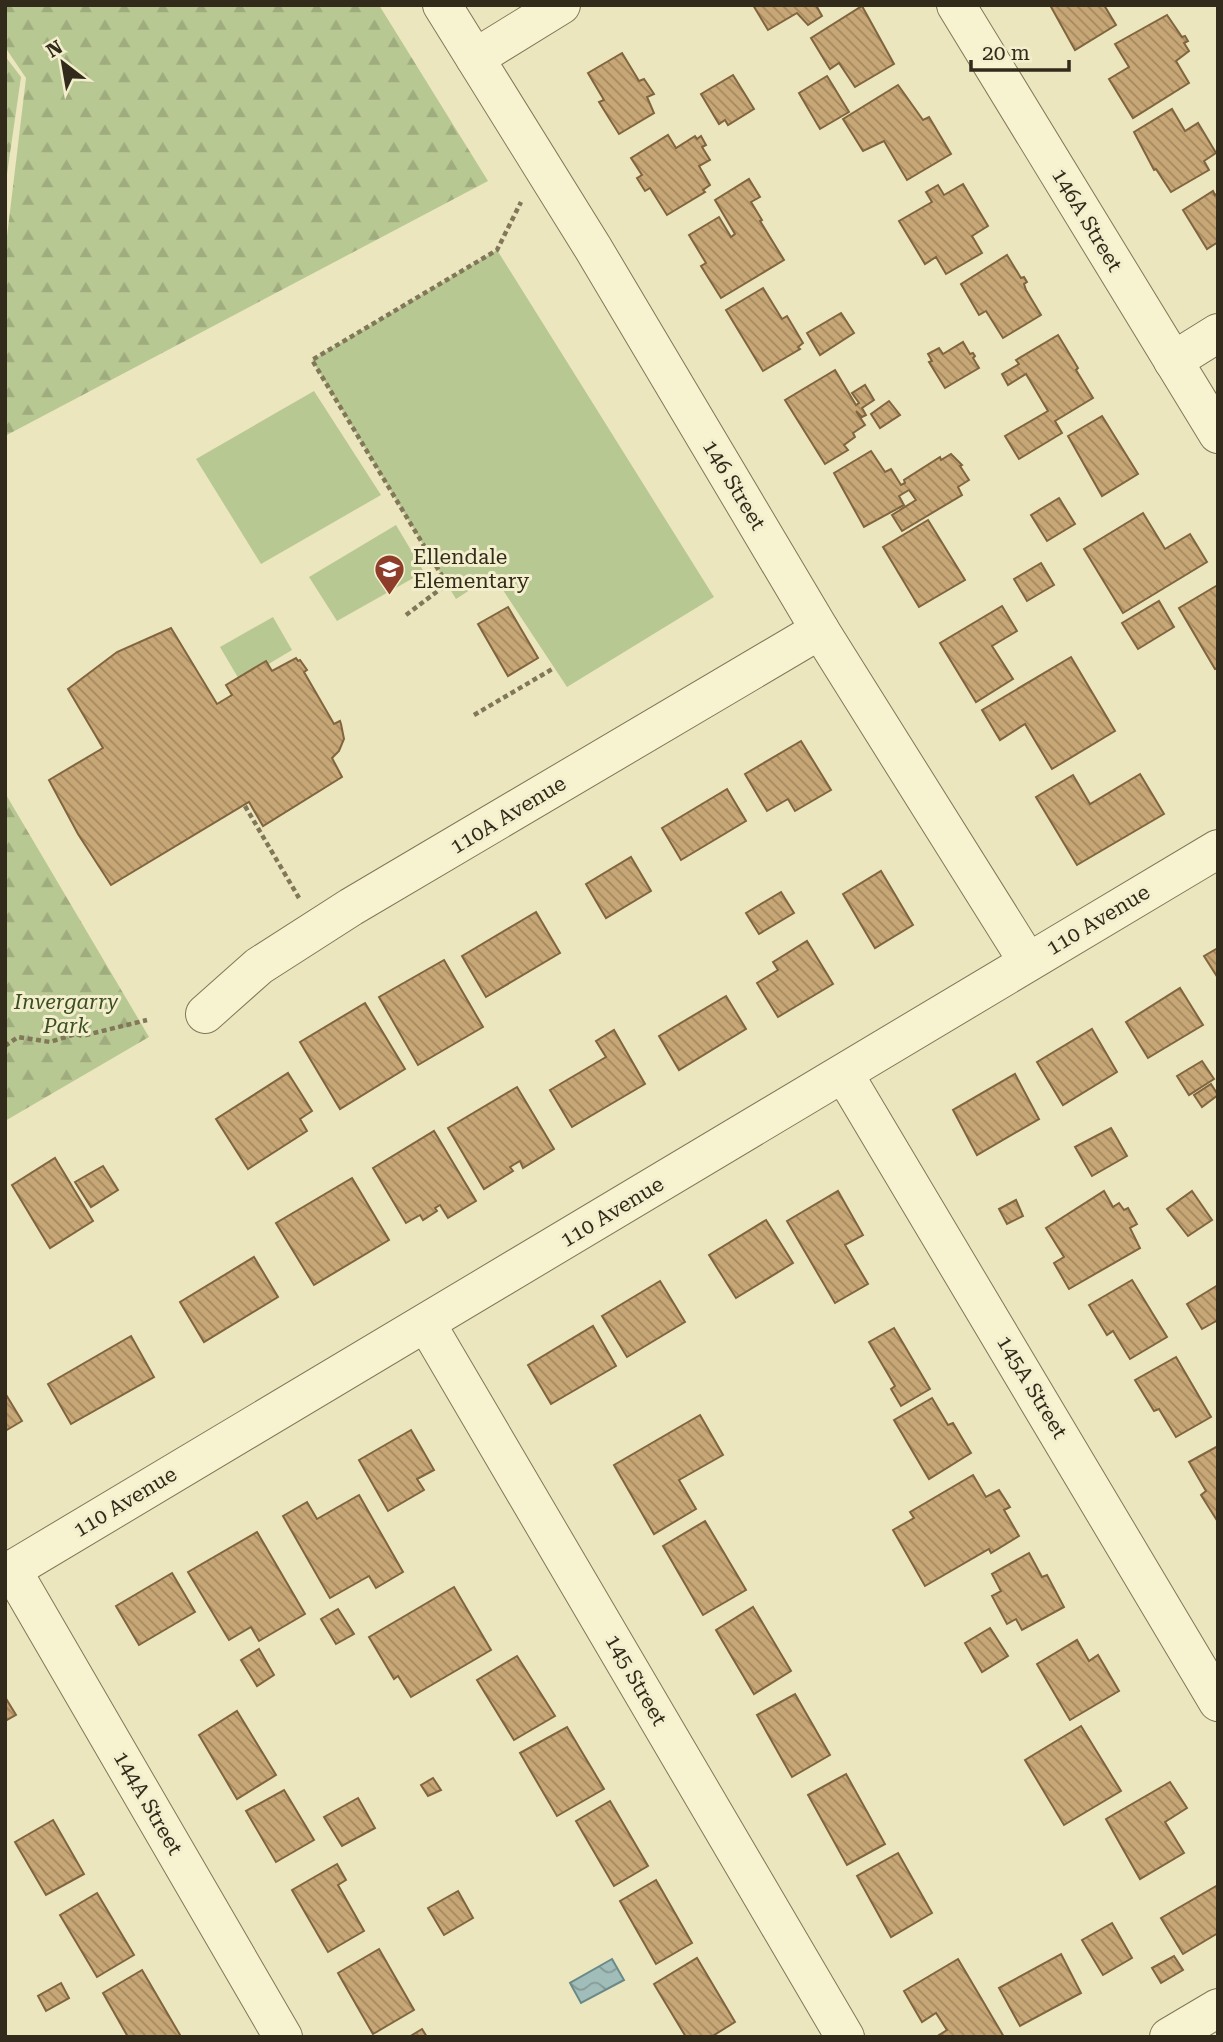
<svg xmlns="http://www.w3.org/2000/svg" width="1223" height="2042" font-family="'Roboto Serif',serif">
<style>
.green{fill:#b8c893}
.forest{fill:url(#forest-firs)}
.water{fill:url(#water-waves);stroke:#6a8a88;stroke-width:2}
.building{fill:url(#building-back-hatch);stroke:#80653f;stroke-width:2}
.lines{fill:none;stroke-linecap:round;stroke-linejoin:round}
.minor-casing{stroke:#827758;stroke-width:40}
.path{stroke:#827758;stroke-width:4.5;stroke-dasharray:5 3.5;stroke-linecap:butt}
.minor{stroke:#f7f3d1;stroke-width:38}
.labels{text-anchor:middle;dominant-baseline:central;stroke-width:6;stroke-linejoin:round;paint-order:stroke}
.street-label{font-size:21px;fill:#322b1c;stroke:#f3efcd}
.poi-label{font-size:21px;fill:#322b1c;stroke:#f3efcd;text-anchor:start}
.park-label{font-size:21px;font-style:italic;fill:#3b4e23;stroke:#f3efcd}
</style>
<defs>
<pattern id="forest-firs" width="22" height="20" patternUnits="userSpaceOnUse" patternTransform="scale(1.75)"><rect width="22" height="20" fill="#b8c893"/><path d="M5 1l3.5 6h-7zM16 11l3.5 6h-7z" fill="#9fac7e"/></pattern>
<pattern id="water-waves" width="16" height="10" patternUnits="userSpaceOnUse" patternTransform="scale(1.75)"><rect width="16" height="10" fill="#a1bdba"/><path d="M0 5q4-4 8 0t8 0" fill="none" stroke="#849a96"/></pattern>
<pattern id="building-back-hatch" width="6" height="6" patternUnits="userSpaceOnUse" patternTransform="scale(1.75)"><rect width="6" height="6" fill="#c8a776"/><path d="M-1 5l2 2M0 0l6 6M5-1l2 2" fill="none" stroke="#a38860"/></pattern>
</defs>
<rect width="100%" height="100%" fill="#ebe6be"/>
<g class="green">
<path d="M497,250L714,597L567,687L493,575L456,599L312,360Z"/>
<path d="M314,391L381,495L261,564L196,459Z"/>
<path d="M396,525L424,572L337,621L309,577Z"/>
<path d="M273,617L292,650L240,681L220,647Z"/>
</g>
<g class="forest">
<path d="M5,5H379L488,181L5,436V253L26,78L5,47Z"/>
<path d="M5,56L21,77L5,188Z"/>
<path d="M5,793L149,1037L5,1121Z"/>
</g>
<path class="water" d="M612,1959L624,1980L581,2003L570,1983Z"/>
<g class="building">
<path d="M753,5H820L817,7L822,16L808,25L797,13L768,30Z"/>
<path d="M1050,5H1104L1116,25L1075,50Z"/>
<path d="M862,6L894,64L855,87L839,63L830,69L811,38Z"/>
<path d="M1167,15L1182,37L1185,36L1188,41L1184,43L1189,51L1176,61L1189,83L1133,118L1109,79L1129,67L1115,44Z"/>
<path d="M622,53L639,81L644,79L654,94L647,97L654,113L619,134L599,102L604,100L588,73Z"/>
<path d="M733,75L754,109L728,125L725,120L719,124L701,94Z"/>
<path d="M827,76L849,112L820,129L799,93Z"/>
<path d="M898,85L923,120L929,117L951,154L907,180L884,141L863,151L843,119Z"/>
<path d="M1172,109L1185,131L1198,123L1216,153L1204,161L1209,170L1171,192L1156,169L1154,170L1134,132Z"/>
<path d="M668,135L676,148L695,136L697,139L701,136L706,145L702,147L710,160L699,166L710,185L703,190L705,192L667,215L650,188L645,191L637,178L642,175L631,158Z"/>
<path d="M749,179L760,197L751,202L762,220L760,221L784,260L721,298L701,266L706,263L689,235L719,217L731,237L735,234L715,200Z"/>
<path d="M963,184L988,226L972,236L982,253L946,274L936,257L925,264L899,221L932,202L926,192L938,185L944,195Z"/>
<path d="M1213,191L1215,195L1218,193V242L1207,249L1183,210Z"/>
<path d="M1007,255L1021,278L1024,277L1027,282L1024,284L1026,290L1041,315L1003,338L986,311L979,315L961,284Z"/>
<path d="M763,288L782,319L787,316L803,343L798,347L800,349L763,371L726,310Z"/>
<path d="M841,313L854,333L820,355L807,333Z"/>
<path d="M1058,335L1078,368L1076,370L1093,398L1055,421L1062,433L1019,459L1005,436L1048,411L1026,374L1008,385L1002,374L1019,364L1016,360Z"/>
<path d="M963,342L970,354L973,353L975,356L973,358L979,368L945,388L929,362L932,361L928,354L939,348L943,354Z"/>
<path d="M835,370L856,405L859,403L852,393L865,385L874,400L862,408L866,415L862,417L856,411L865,425L853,433L855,437L844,445L848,450L825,464L785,400Z"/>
<path d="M889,401L900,415L880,428L871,414Z"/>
<path d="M1102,416L1138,474L1102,496L1068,436Z"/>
<path d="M871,451L885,472L891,469L901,485L905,483L904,480L940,457L941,460L951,454L962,465L960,466L969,480L958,487L962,495L902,531L892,515L916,500L909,490L899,496L904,505L864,527L834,473Z"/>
<path d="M1059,498L1075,524L1047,541L1031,515Z"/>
<path d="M1143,513L1165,549L1190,534L1207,562L1123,613L1084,549Z"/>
<path d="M928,520L965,580L919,607L883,547Z"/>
<path d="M1041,563L1054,585L1027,601L1014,579Z"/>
<path d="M1216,586L1218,589V668L1215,669L1179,608Z"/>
<path d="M1159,601L1174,627L1138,649L1122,623Z"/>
<path d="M1002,606L1017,631L992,646L1013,679L976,702L940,643Z"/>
<path d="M508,607L538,658L508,676L478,624Z"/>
<path d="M171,628L217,704L232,695L226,685L266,661L272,671L296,658L298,661L300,660L307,670L304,672L334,724L340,721L341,724L344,739L339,751L332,758L342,777L263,826L249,802L111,885L78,834L49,780L103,748L68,689L117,652Z"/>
<path d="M1071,657L1115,731L1052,769L1025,724L1000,740L982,710Z"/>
<path d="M801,741L831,790L795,811L788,799L767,811L745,774Z"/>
<path d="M1140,774L1164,814L1077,865L1036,797L1073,775L1090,804Z"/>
<path d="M727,789L746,821L681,860L662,828Z"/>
<path d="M631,857L651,891L606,918L586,884Z"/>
<path d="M881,871L913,925L875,948L843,894Z"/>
<path d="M781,892L794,913L759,934L746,913Z"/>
<path d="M536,912L560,953L486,997L462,956Z"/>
<path d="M807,941L833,984L778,1017L757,983L778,970L773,962Z"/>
<path d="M1218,948V978L1204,956Z"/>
<path d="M444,960L483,1027L418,1065L379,997Z"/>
<path d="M1180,988L1203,1025L1148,1058L1126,1022Z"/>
<path d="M726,996L746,1029L679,1070L659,1036Z"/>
<path d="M365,1003L405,1069L340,1109L300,1042Z"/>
<path d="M1092,1029L1117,1072L1063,1105L1037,1062Z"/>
<path d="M614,1030L645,1084L572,1127L550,1090L606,1057L596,1041Z"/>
<path d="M1202,1061L1214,1079L1189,1095L1177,1076Z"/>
<path d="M288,1073L312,1111L300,1119L307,1131L248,1169L216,1119Z"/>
<path d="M1015,1074L1039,1119L977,1155L953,1110Z"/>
<path d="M1211,1084L1218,1095L1202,1107L1194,1095Z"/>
<path d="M517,1087L554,1149L523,1168L520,1161L510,1167L513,1171L484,1189L448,1128Z"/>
<path d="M1111,1128L1127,1156L1092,1176L1075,1147Z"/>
<path d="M434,1131L476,1201L448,1218L440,1205L435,1208L437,1211L423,1220L420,1215L406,1223L373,1168Z"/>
<path d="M55,1158L93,1221L50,1248L12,1185Z"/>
<path d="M103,1166L118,1190L91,1207L75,1182Z"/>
<path d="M352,1178L389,1240L314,1285L276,1223Z"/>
<path d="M838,1191L863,1235L845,1245L868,1284L835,1303L787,1221Z"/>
<path d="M1104,1191L1113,1207L1119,1203L1124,1210L1128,1208L1137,1224L1130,1228L1140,1248L1069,1289L1054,1263L1064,1257L1046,1228Z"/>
<path d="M1192,1191L1212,1220L1188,1236L1167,1209Z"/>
<path d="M1016,1200L1023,1216L1007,1224L999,1209Z"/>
<path d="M766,1220L793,1263L736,1298L709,1255Z"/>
<path d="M254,1257L278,1297L204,1342L180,1302Z"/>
<path d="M1132,1280L1167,1337L1130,1359L1113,1331L1107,1335L1089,1305Z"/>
<path d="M660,1281L685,1322L627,1357L602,1316Z"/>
<path d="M1218,1285V1320L1202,1329L1187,1304Z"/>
<path d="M593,1326L616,1366L551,1404L528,1365Z"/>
<path d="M894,1328L930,1389L901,1406L891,1389L895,1386L869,1342Z"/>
<path d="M131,1336L154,1377L71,1424L48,1384Z"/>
<path d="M1176,1357L1211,1417L1176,1437L1159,1409L1154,1411L1135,1380Z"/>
<path d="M5,1393L22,1421L5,1431Z"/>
<path d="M932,1398L948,1425L953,1423L971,1453L929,1479L894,1420Z"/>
<path d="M700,1415L723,1455L679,1480L696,1509L654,1534L614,1465Z"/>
<path d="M411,1430L434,1470L417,1479L424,1490L388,1511L359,1460Z"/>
<path d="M1218,1446V1522L1201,1495L1206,1491L1189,1462Z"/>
<path d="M973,1475L986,1497L999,1490L1010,1507L1004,1510L1019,1536L991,1553L989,1549L925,1586L893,1530L914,1518L910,1512Z"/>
<path d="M359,1495L403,1572L376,1588L369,1576L330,1598L283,1516L307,1502L317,1519Z"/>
<path d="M705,1521L746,1590L703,1615L663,1546Z"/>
<path d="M257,1532L305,1614L259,1641L251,1627L229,1640L188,1572Z"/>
<path d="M1029,1553L1042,1577L1047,1575L1064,1607L1022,1630L1016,1619L1007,1624L992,1596L1001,1591L992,1574Z"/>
<path d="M172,1573L195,1612L139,1645L116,1606Z"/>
<path d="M454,1587L491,1650L411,1697L398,1676L394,1679L369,1637Z"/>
<path d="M753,1607L791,1671L754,1694L716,1630Z"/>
<path d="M338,1609L354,1634L336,1644L321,1619Z"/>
<path d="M990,1628L1008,1656L982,1672L965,1643Z"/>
<path d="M1077,1640L1089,1661L1098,1655L1119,1691L1070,1720L1037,1664Z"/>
<path d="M259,1649L274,1675L257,1686L241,1660Z"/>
<path d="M517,1656L555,1716L514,1740L477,1680Z"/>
<path d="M795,1694L830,1755L792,1777L757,1715Z"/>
<path d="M5,1697L16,1715L5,1721Z"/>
<path d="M237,1711L276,1775L237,1799L199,1735Z"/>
<path d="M1081,1726L1121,1791L1064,1825L1025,1760Z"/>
<path d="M567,1727L604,1789L557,1816L520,1753Z"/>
<path d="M846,1774L885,1844L847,1865L808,1795Z"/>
<path d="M433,1778L441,1790L428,1796L421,1785Z"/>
<path d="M1170,1782L1187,1808L1165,1822L1184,1853L1140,1879L1106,1819Z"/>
<path d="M284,1790L314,1840L276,1862L246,1811Z"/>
<path d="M358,1798L375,1828L342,1846L324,1817Z"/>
<path d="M610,1801L648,1866L614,1886L576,1821Z"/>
<path d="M53,1820L84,1874L46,1895L15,1842Z"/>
<path d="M898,1853L932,1913L891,1937L857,1876Z"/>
<path d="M337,1864L346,1880L338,1885L364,1931L328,1952L292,1890Z"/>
<path d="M656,1880L692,1943L656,1964L620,1901Z"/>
<path d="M1218,1885V1933L1183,1954L1161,1918Z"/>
<path d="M458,1891L473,1918L444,1935L428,1908Z"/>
<path d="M97,1893L134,1955L97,1977L60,1915Z"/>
<path d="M1112,1923L1132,1958L1103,1975L1082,1940Z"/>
<path d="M379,1949L414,2010L373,2034L338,1973Z"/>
<path d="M1061,1954L1081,1993L1020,2026L999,1988Z"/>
<path d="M1174,1956L1183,1970L1161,1983L1152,1968Z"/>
<path d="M697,1958L735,2022L711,2037H686L654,1984Z"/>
<path d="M958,1959L1004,2037H936L947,2030L936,2013L922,2022L904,1991Z"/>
<path d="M142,1970L180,2035L177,2037H128L103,1993Z"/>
<path d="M61,1983L69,1998L46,2011L38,1996Z"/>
<path d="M422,2029L427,2037H409Z"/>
</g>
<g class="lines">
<defs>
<g id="minor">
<path d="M442,5L593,248L820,630L1028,962"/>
<path d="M956,5L1218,434"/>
<path d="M475,58L561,5"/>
<path d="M1173,361L1218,333"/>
<path d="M205,1014L259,966L351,907L820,630"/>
<path d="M844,1074L1218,1702"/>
<path d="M426,1323L845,2037"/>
<path d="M12,1570L283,2037"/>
<path d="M5,1574L1218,849"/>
<path d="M1169,2037L1218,2008"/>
</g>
</defs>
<use href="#minor" class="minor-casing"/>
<g class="path">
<path d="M406,615L447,584L312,360L497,250L521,202"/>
<path d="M474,715L554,668"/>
<path d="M245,806L299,898"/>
<path d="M5,1046L18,1037L50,1042L76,1034L82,1036L147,1020"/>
</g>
<use href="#minor" class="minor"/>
</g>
<defs>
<symbol id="school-pin" viewBox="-11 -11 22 30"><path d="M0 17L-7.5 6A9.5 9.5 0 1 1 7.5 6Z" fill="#8e3d2b" stroke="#f3efcd"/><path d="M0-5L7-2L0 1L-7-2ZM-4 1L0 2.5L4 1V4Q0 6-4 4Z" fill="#fff"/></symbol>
</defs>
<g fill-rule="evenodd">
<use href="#school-pin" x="372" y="552" width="35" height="47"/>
</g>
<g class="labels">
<g class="street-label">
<text transform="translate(1087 220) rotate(59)">146A Street</text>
<text transform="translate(734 485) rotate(59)">146 Street</text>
<text transform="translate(508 815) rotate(-31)">110A Avenue</text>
<text transform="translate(1098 920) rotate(-31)">110 Avenue</text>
<text transform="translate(612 1212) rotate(-31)">110 Avenue</text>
<text transform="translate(1032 1387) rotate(59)">145A Street</text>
<text transform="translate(125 1502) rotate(-31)">110 Avenue</text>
<text transform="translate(636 1680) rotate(60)">145 Street</text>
<text transform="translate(148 1803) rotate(60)">144A Street</text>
</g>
<g class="poi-label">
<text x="413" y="557">Ellendale<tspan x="413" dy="24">Elementary</tspan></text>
</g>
<g class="park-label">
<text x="66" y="1002">Invergarry<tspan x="66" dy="24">Park</tspan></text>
</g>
</g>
<rect width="1223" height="2042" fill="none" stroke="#322b1c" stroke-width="14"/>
<g transform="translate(63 63) rotate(329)" stroke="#f3efcd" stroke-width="5" paint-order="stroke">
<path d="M0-5L12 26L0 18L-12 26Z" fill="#322b1c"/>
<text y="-10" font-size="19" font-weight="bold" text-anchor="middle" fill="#322b1c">N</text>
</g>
<path d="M971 60v10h98v-10" fill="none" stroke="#322b1c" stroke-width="3.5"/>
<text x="982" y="60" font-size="21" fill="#322b1c" stroke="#f3efcd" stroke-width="5" paint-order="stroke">20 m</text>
</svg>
